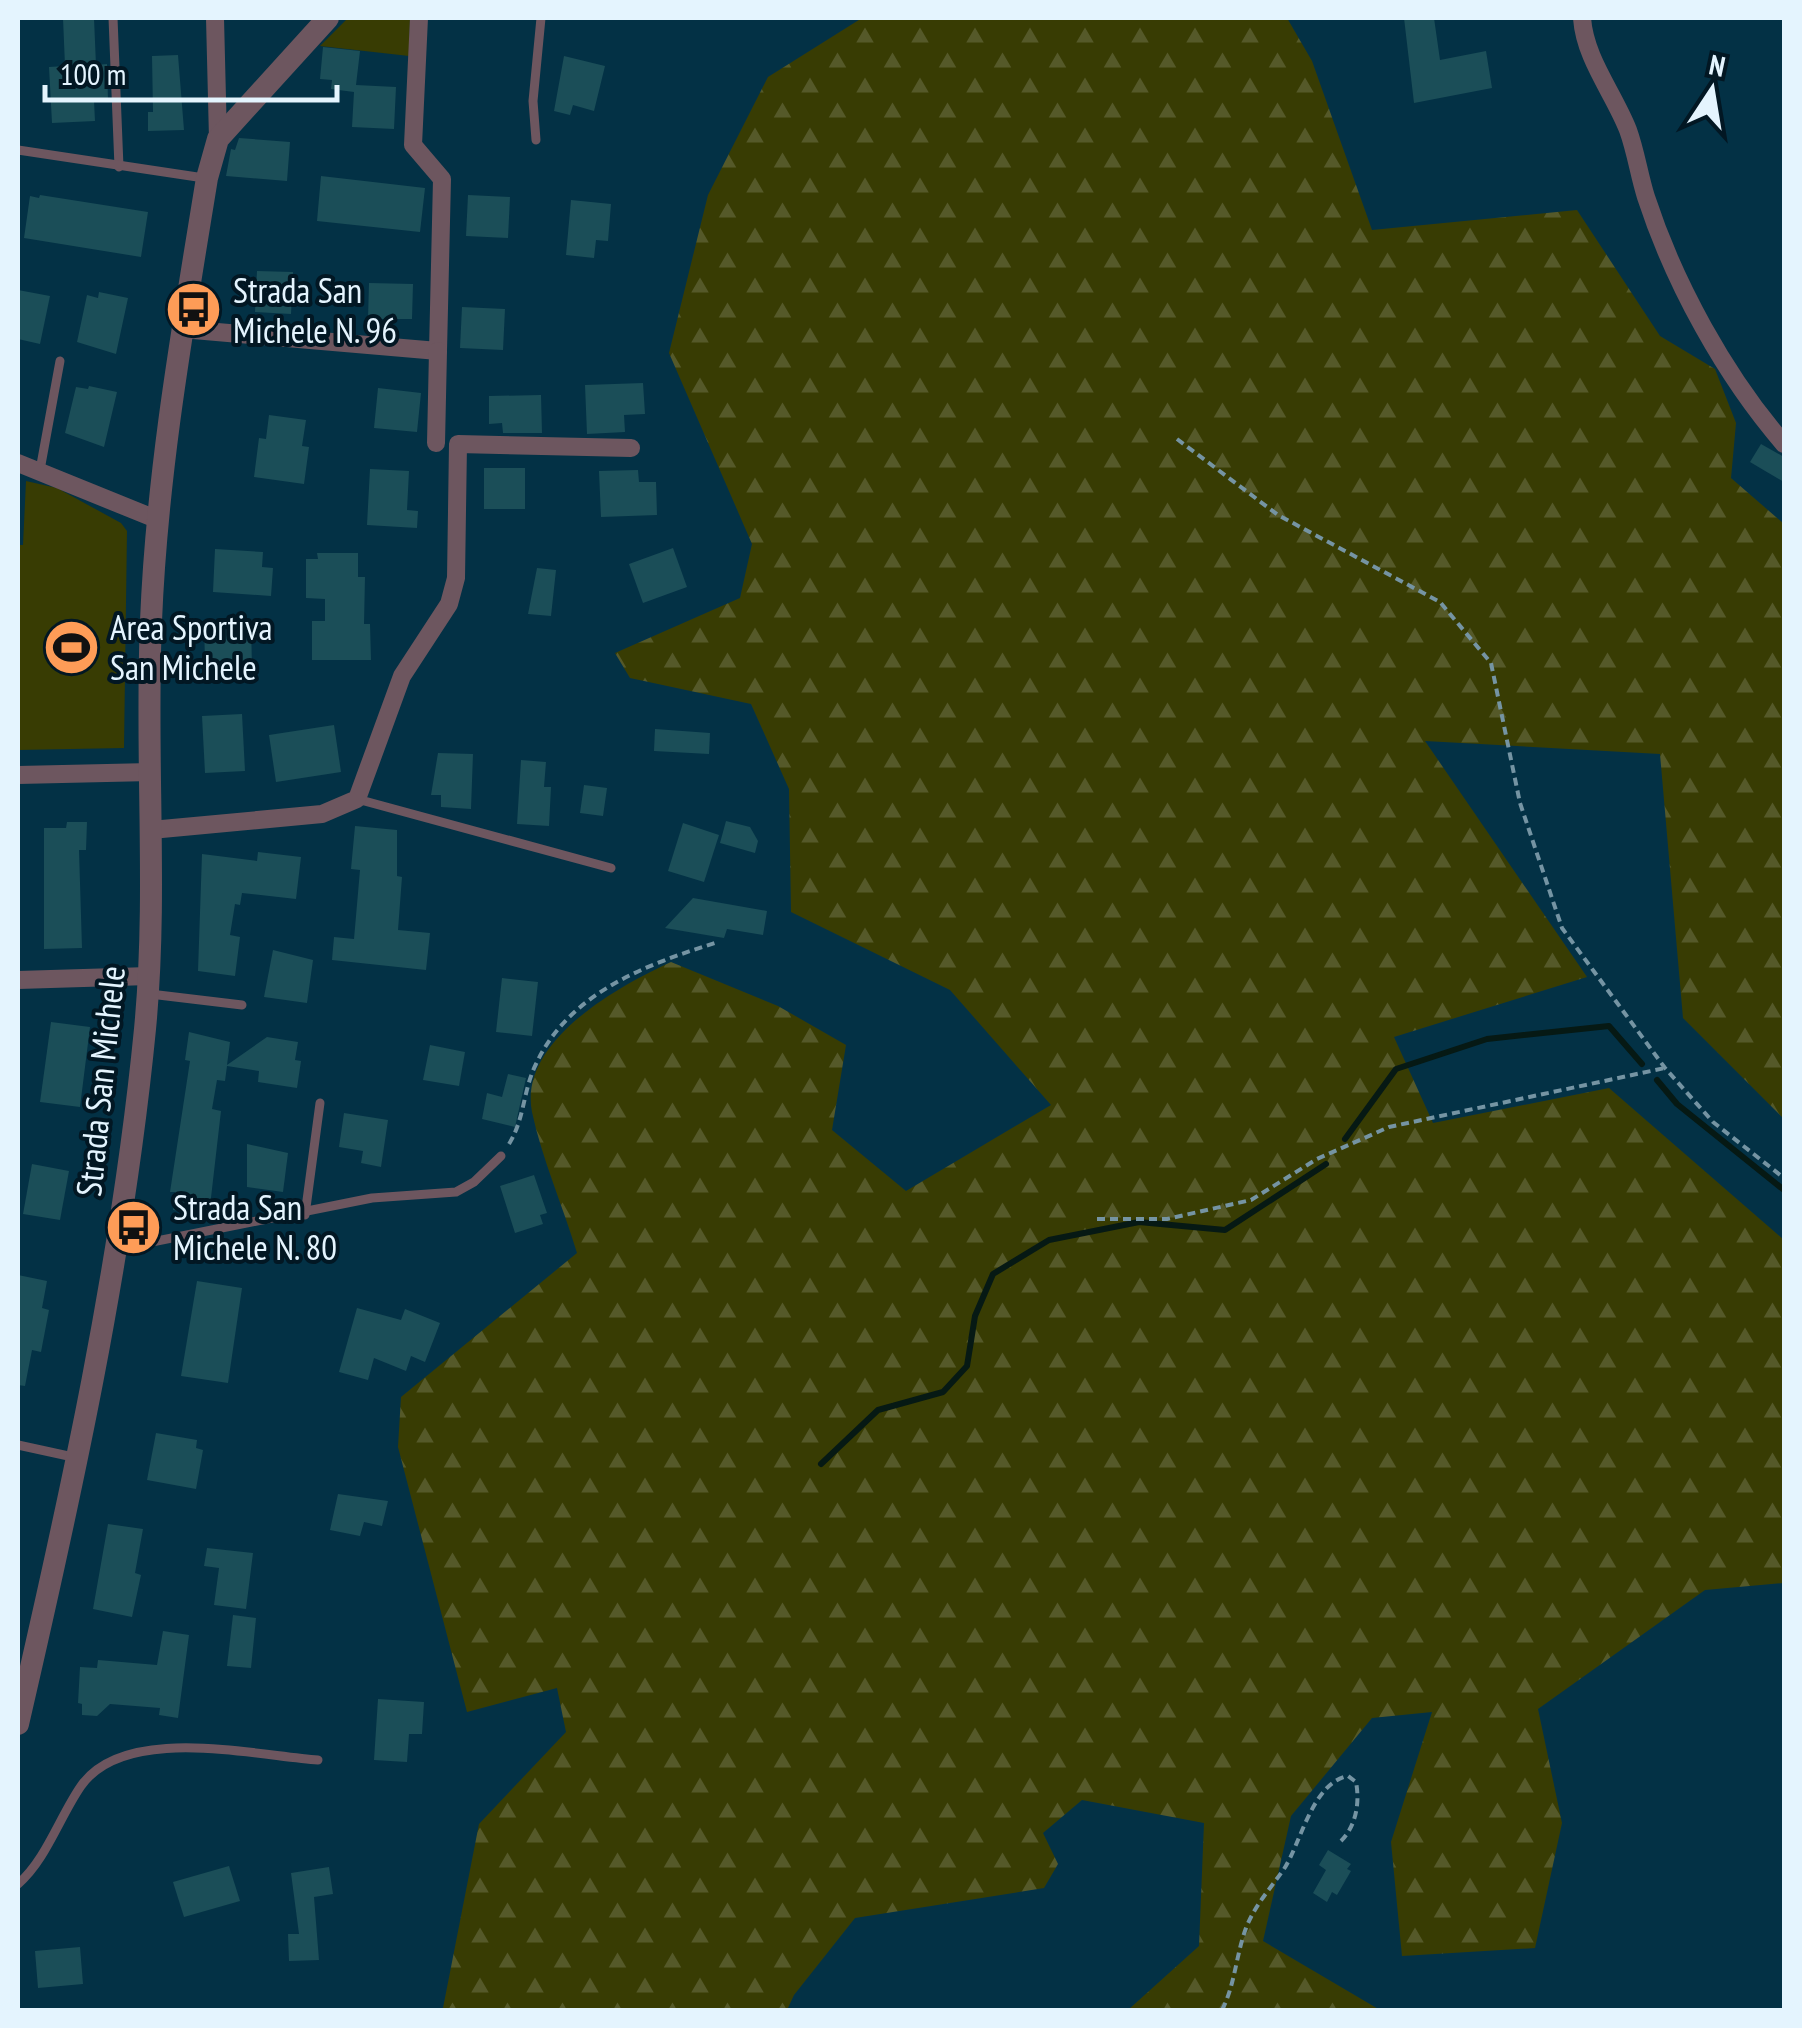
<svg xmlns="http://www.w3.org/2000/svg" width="1802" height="2028" font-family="'PT Sans Narrow',sans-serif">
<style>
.green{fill:#383c03}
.forest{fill:url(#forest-firs)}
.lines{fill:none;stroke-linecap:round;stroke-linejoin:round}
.stream{stroke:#061914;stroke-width:6}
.building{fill:#1b4e58}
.path{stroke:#7594a3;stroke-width:4;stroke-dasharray:8 5;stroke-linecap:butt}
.service{stroke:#6d565f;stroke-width:9}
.minor{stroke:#6d565f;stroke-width:18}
.tertiary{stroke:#6d565f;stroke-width:22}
.labels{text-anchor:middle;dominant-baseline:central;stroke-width:8;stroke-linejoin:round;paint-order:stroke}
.poi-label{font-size:35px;fill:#e4f4fe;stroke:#021723;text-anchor:start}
.street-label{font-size:35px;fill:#e4f4fe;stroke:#021723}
</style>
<defs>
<pattern id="forest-firs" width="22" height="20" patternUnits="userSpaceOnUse" patternTransform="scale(2.5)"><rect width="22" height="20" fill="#383c03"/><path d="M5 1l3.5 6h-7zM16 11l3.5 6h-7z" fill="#555929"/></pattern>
</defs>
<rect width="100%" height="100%" fill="#033145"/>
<g class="green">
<path d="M348,18H410L409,56L320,46Z"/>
<path d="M26,481L57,488L121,523L127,531L124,748L18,750V545H23Z"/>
</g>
<path class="forest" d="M862,18H1287L1312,61L1372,230L1577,210L1660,336L1715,369L1736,423L1731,478L1784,524V1119L1683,1018L1660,754L1425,741L1587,977L1394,1037L1433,1123L1609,1088L1784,1240V1583L1705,1590L1538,1709L1562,1823L1535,1948L1402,1956L1391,1842L1432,1712L1372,1718L1291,1816L1263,1941L1380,2010H1128L1199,1946L1204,1823L1082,1800L1043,1833L1058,1864L1044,1888L855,1918L794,1995L787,2010L443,2008L479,1824L566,1732L557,1688L467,1712L398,1447L401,1397L577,1253C563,1206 542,1159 532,1112C518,1041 619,986 671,962L778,1006L846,1045L832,1130L906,1191L1051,1105L950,990L791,912L789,789L751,704L630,678L615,653L740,598L752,544L669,353L708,195L768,77Z"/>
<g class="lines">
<g class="stream">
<path d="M1657,1080L1677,1104L1784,1190"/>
<path d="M1345,1139L1396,1069L1487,1039L1609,1026L1642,1064"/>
<path d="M821,1464L878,1410L943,1392L967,1366L975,1316L993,1274L1049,1240L1139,1222L1225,1230L1326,1164"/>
</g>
</g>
<g class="building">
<path d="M63,18H94L96,65L107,64L108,100L94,101L95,121L52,123L49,67L65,66Z"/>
<path d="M1404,18H1434L1440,60L1486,51L1492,88L1414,103Z"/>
<path d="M323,47L360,51L356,85L396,87L394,129L352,127L354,92L331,89L332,80L320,79Z"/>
<path d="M178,55L184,130L148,131V112H153L152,56Z"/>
<path d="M564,56L605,66L594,111L573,105L570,115L554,111Z"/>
<path d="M239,138L290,142L287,181L226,176L231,149L235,150Z"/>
<path d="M321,176L425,188L420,232L317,221Z"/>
<path d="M40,195L148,212L141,257L24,238L30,196L39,198Z"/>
<path d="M468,195L510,197L508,238L466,236Z"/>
<path d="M571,200L611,204L608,241L596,240L594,258L566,255Z"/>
<path d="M257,271L293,272L291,314L255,312Z"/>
<path d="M369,283L413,284L412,319H368Z"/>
<path d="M18,290L50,296L40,344L18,339Z"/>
<path d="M99,292L128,298L116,354L77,342L87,295L98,298Z"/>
<path d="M462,307L505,309L503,350L460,348Z"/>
<path d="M643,383L645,414L624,415L625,432L587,434L585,385Z"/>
<path d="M89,386L117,392L104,447L65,433L76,387L88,389Z"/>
<path d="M378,388L421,393L417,432L374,428Z"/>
<path d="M541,395L542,433H503L502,423L489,424V396Z"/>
<path d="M269,415L306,420L302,446L309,447L304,484L254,477L259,438L266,439Z"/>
<path d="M1761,444L1784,457V482L1750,462Z"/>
<rect x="484" y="468" width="41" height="41"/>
<path d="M370,469L409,471L407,510L418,511L417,528L367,525Z"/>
<path d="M638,470L639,482H656L657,515L601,517L599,471Z"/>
<path d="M673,548L687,587L643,603L629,564Z"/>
<path d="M215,549L263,552L262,567L273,568L271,596L213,592Z"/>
<path d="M317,553H358V577H365L364,624H370L371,660H312V621H325V599L306,598V559H318Z"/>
<path d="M537,568L556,570L551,616L528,614Z"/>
<path d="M204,622H251L252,669L205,663Z"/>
<path d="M242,714L245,771L205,773L202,716Z"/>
<path d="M334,725L341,772L276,782L269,735Z"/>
<path d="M655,729L710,733L709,754L654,751Z"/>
<path d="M438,753L473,754L471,809L441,807V795H431Z"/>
<path d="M521,760L546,762L544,787H551L549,826L517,824Z"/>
<path d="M584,785L607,788L603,816L580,813Z"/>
<path d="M726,821L750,827L758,841L755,853L720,843Z"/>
<path d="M67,822H87L86,850H79L82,948L44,949V828H66Z"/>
<path d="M683,823L719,835L704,882L668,871Z"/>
<path d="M355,826L397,830V876L402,877L398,930L430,933L426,970L332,960L334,937L354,939L360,870L351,869Z"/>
<path d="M258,852L301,857L296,899L242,893L240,905L235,904L230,935L240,937L235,976L198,971L202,854L257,861Z"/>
<path d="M693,898L767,911L763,935L727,929L724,938L665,928Z"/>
<path d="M273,950L313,960L307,1003L264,997Z"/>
<path d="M502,978L538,982L532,1036L496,1032Z"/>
<path d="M51,1022L90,1027L80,1107L40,1102Z"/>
<path d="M189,1032L230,1042L227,1065L267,1037L298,1042L295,1060L301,1061L297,1088L258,1082L259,1071L227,1066L225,1081L217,1080L212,1109L221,1111L209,1215L173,1210L175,1192H170L190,1061L185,1060Z"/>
<path d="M430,1045L465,1052L459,1086L423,1080Z"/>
<path d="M508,1074L526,1078L515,1127L482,1119L487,1093L502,1097Z"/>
<path d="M344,1113L388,1120L381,1167L361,1163L363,1151L339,1147Z"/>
<path d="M247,1144L288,1153L283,1192L247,1187Z"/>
<path d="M32,1164L69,1171L60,1220L23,1214Z"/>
<path d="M534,1175L547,1213L540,1215L543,1224L515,1233L500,1186Z"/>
<path d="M18,1275L47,1281L42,1308L49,1310L41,1352L32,1350L25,1386L18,1385Z"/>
<path d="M197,1281L242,1288L228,1383L181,1376Z"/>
<path d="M357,1308L401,1320L405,1309L440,1323L425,1362L411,1356L406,1371L374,1358L368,1380L339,1372Z"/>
<path d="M156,1433L197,1440L196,1448L203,1450L196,1489L147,1480Z"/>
<path d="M338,1494L388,1501L382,1526L364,1522L360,1536L330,1530Z"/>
<path d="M108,1524L143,1529L135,1573L141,1575L132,1617L93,1609Z"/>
<path d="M207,1548L253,1553L246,1609L214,1605L219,1568L204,1566Z"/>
<path d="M233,1615L256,1618L251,1668L227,1666Z"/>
<path d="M163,1631L189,1635L178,1718L159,1715L160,1708L110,1704L97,1716L82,1715V1704L78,1703L80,1667L97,1668L98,1660L157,1665Z"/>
<path d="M378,1699L424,1702L422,1734H409L407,1762L374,1760Z"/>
<path d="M1328,1850L1351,1864L1347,1869L1351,1871L1337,1895L1332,1892L1327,1902L1313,1893L1326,1870L1319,1865Z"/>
<path d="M229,1866L240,1901L184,1917L173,1882Z"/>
<path d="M329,1867L333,1894L314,1897L319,1960L289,1961L288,1934H299L291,1873Z"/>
<path d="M80,1947L83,1984L38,1988L35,1951Z"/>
</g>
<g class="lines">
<g class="path">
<path d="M1177,439L1278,515L1440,602L1491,663L1520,803L1562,928L1665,1068L1713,1122L1784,1178"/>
<path d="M509,1144C525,1118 523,1090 536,1064C569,993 645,965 715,943"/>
<path d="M1097,1219H1167L1251,1200L1317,1159L1389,1127L1665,1068"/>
<path d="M1222,2010C1235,1985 1236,1955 1246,1928C1255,1905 1270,1889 1284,1869C1301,1843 1312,1783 1348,1776L1356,1782C1360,1803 1356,1826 1341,1841"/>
</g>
<g class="service">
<path d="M113,18L119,167"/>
<path d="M536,140L533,101L541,18"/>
<path d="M18,150L204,178"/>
<path d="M40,470L60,361"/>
<path d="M357,799L611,868"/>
<path d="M150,994L242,1005"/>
<path d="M305,1215L320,1103"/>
<path d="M117,1249L372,1198L456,1192L474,1182L501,1156"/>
<path d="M18,1445L73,1457"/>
<path d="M18,1884C46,1860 60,1816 81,1786C124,1724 252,1755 318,1760"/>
</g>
<g class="minor">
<path d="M215,18L218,139"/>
<path d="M1582,18C1585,59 1613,92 1628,130C1636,152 1639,175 1646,197C1674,283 1725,376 1784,444"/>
<path d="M182,329L438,351L442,179L413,145L419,18"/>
<path d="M436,443L438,351"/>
<path d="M18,463L156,519"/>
<path d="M18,775L151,772"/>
<path d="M151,830L322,814L357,799L402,676L449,604L456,578L458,444L631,448"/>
<path d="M18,980L149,976"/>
</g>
<path class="tertiary" d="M18,1724C71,1495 122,1264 145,1029C158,894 145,757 151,621C157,472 183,326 207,178L218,139L328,18"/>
</g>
<defs>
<symbol id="bus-disc" viewBox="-11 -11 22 22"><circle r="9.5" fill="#fe9c57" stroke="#021723"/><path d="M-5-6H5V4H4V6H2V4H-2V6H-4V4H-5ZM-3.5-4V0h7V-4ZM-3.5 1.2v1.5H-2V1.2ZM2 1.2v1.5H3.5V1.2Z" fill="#111"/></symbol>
<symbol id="stadium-disc" viewBox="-11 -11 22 22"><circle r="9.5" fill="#fe9c57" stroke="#021723"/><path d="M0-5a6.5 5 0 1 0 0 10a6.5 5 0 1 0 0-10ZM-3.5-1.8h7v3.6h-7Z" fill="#111"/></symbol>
</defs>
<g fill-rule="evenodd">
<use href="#bus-disc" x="162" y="278" width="63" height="63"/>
<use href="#stadium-disc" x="40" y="616" width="63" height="63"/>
<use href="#bus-disc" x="102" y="1196" width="63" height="63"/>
</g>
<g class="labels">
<g class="poi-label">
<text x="233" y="290">Strada San<tspan x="233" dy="40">Michele N. 96</tspan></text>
<text x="110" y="627">Area Sportiva<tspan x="110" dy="40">San Michele</tspan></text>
<text x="173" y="1207">Strada San<tspan x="173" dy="40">Michele N. 80</tspan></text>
</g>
<g class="street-label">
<text transform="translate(100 1081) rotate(-84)">Strada San Michele</text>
</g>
</g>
<rect width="1802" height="2028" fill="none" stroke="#e4f4fe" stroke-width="40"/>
<g transform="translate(1712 90) rotate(12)" stroke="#021723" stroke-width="8" paint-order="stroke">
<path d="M0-8L18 38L0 25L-18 38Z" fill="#e4f4fe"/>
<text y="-15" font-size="28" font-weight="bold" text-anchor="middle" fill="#e4f4fe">N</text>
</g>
<path d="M45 85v15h292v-15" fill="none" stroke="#e4f4fe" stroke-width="5"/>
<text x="60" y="85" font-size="30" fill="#e4f4fe" stroke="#021723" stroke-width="8" paint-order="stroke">100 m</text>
</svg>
